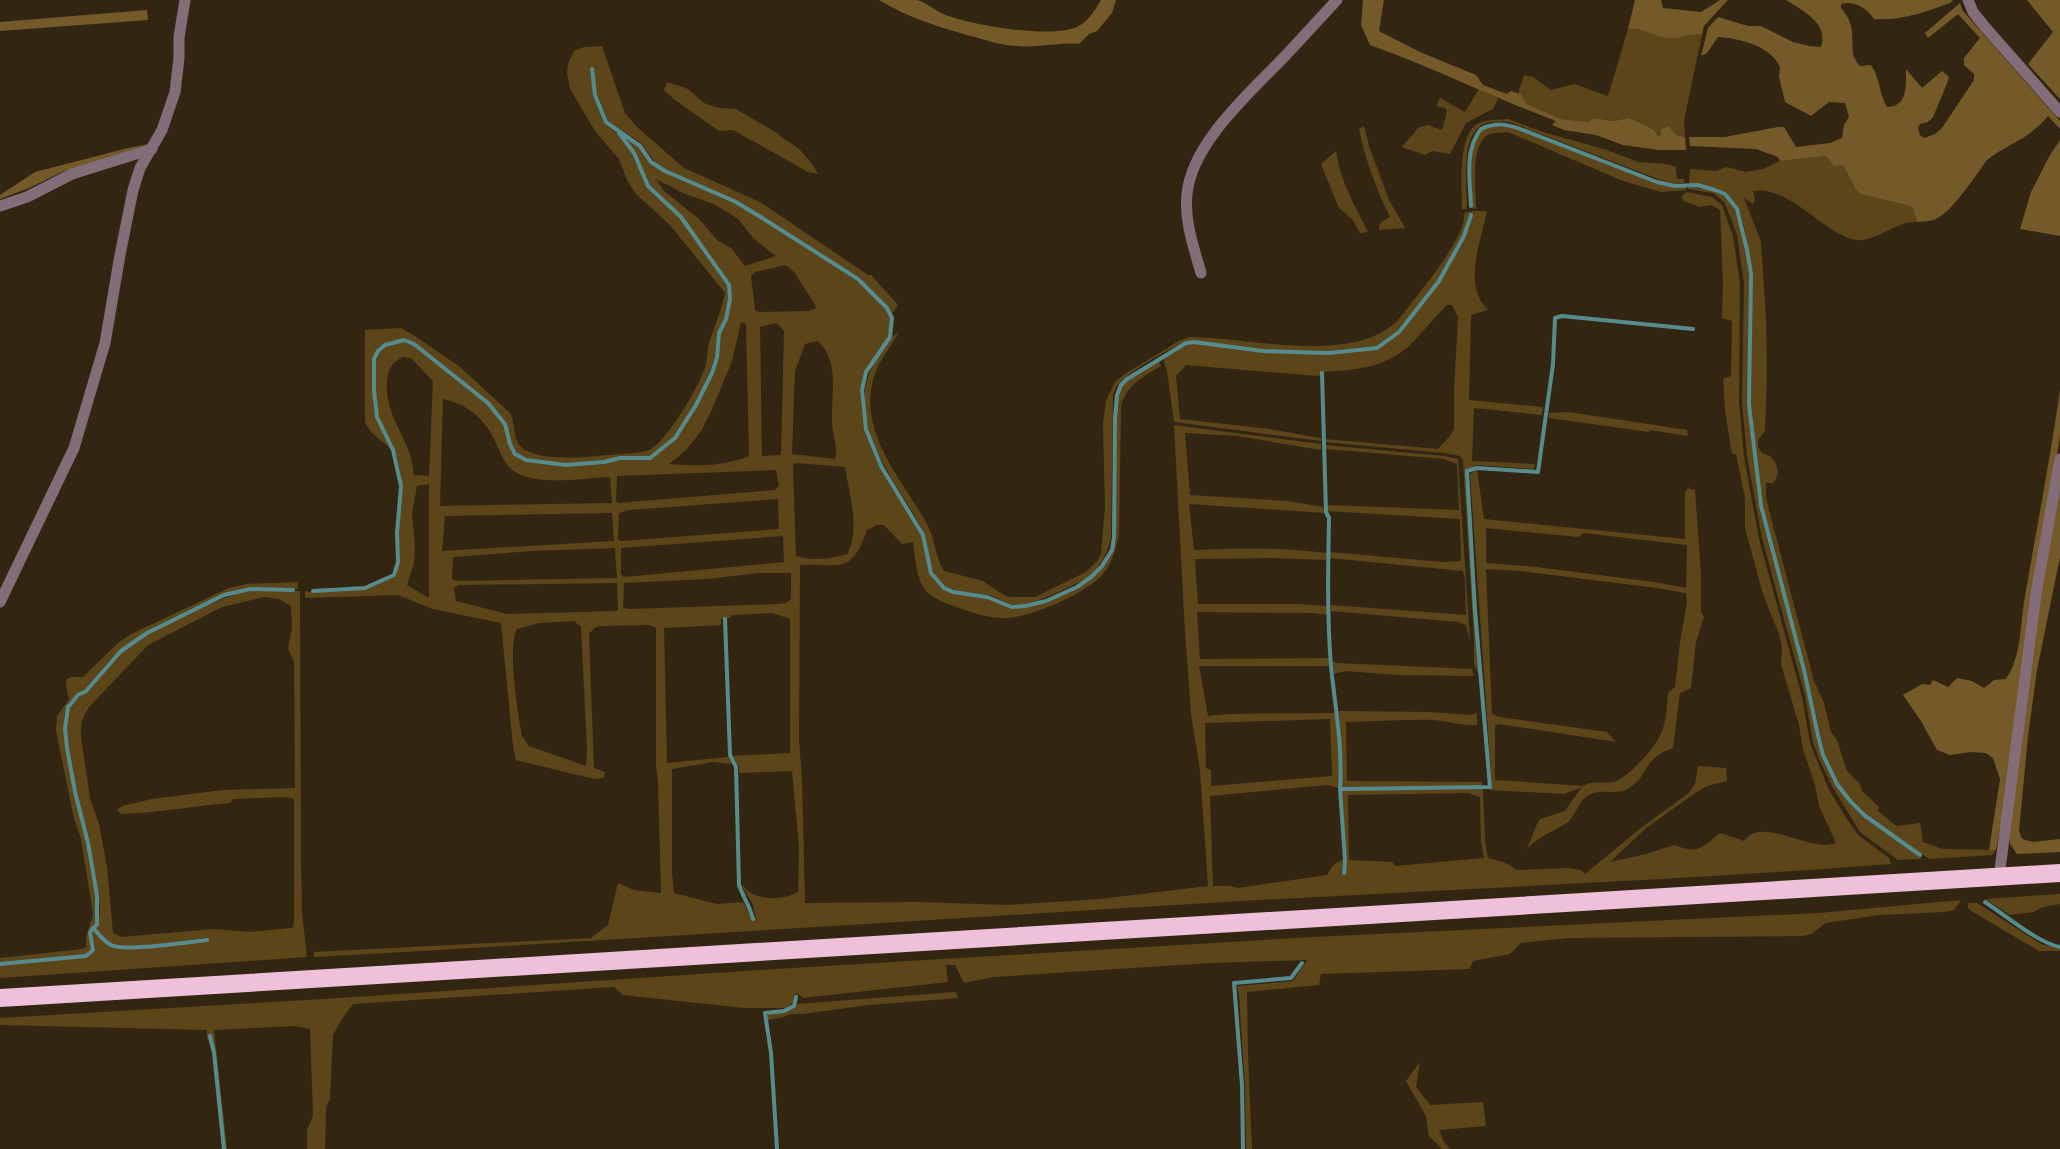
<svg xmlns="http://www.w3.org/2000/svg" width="2060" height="1149" font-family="'Titillium Web',sans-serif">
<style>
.green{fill:#5d451a;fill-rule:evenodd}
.forest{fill:#755a29}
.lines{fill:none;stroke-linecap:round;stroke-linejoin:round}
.stream{stroke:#578c8f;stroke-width:4}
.minor{stroke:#836d79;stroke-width:11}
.trunk{stroke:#efc0da;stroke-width:18}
</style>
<rect width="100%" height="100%" fill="#322612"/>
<g class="green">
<path d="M1639,28L1671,38L1696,34L1702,35L1684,120L1685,137L1676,135L1669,126L1658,136L1654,130L1645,125L1628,118L1614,121L1594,118L1588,122L1561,119L1525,104L1522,96L1518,94L1524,75L1533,77L1551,90L1574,84L1608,96L1628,29Z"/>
<path d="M602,46L625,113L637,127L684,168L760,202L868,275H871L898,305L892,314L888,306L858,276L816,252L735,200L667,171L655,162L641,143L608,121L596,92L591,66L590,69L594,96L605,124L616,132L633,154L646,186L680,218L727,286L729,299L724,318L717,333L715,356L710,372L695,404L674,437L650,457H619L604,461L565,464L527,459L517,453L512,443L506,423L489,402L415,343L405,338L384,344L377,350L373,358V404L376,417L392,450L371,432L365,423V330L401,328L415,336L460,367L510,413C515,422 513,433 518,443C528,460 570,458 587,457C599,455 641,454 649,450C667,442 701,384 706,364C708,356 707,347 710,340C715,324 722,309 725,293L670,225L636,194L627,180L619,159L595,131L570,89L567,73L568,64L574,51L584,47Z"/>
<path d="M667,82L688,89L704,103L719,108L736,109L777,133C783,140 788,141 795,146C805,154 812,163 818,174L808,172L733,130L719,131L675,100L664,90Z"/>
<path d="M1479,89L1498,98L1493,109L1466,123L1450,154L1432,151L1425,155L1402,147L1419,127L1428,125L1442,130L1447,111L1445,108L1436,106L1440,98L1465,112Z"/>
<path d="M1508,119L1546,133L1604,149L1638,162L1667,164L1676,167L1677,179H1684V183L1675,184L1658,179L1510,122C1503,122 1492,121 1484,124C1460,134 1467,187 1467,209H1462C1462,189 1457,137 1477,124C1486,119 1499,120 1508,119Z"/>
<path d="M1507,125L1657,183L1674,187L1686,186V190L1661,192L1623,181L1508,132C1501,133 1494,132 1488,135C1470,145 1476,190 1476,209L1473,208C1472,189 1465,144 1481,131C1488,125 1499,126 1507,125Z"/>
<path d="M1364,126L1370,149L1389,200L1405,228L1379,230C1378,221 1384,221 1390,217C1376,189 1365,159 1359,129Z"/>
<path d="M623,135C641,145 646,161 663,171C685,184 712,190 735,203C762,217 786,235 812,252C838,269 863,281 884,306C908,333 862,360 861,392C860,432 879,467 900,499C907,510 917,522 922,535C927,551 925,567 936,581C946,594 964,594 980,597C991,599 1005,607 1014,608C1030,609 1047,602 1060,595C1088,581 1110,570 1115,537C1116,509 1111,402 1122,385C1129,374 1147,367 1158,360L1161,366C1143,377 1127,384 1121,406L1119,534C1116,548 1113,562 1103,574C1087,593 1030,618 1005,618C988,618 972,613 957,607C947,604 932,598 925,590C916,578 915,557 913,542L902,544L884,525H877L867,530C851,576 840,563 800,565L799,740L802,778L805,903L919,902L1008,905L1100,899L1208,886L1200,770L1191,714L1185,632L1174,425L1321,444V450L1238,436L1185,433L1190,495L1288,501L1323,507L1325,513L1189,504L1194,550C1238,548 1282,547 1327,553L1326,560L1272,558L1195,559L1198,604H1298L1328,606V615L1312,613L1197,612L1200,659L1329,658V666H1199L1208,716L1229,714L1335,713L1340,765L1338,788L1327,785L1210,796L1213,886H1229L1238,888L1327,875C1332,867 1333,863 1343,860L1341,874H1345L1347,860L1341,790L1483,789L1485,841L1488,858L1506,863L1517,870L1568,868L1581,870L1585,874L1642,827L1689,793L1695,784L1698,766L1726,768L1727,781L1707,786L1695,793L1645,829L1610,862L1646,854L1674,845C1699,854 1700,849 1720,833L1744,841C1762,815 1809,853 1836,843L1819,806L1815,785L1803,749L1799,725L1781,664L1782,647L1779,634L1763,594L1745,528V498L1736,454H1732L1725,411L1723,379L1731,376L1732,321L1722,318L1723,283L1720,210L1711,205L1700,207L1683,201L1682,196L1687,192L1712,197L1722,205L1733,236L1740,283L1739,403L1744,457L1759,539L1802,697L1810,743L1829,790L1847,819L1858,835L1889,858L1891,864C1669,881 1447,889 1225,902C922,920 618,940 314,957V952L591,938L608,925L618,883L634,890L661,893L658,781L656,766V628L649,625L600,626L594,628L589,634L594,768L605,772L604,778L594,779L516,760L513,746L501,623L433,609L398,595L305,598V591L314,592L365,589L396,575C400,557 398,539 399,521C400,502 403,485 399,466C395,447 384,432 378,415C375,403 375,390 375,378C376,351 378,348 404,341L413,345L487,404L504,424L509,445L514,455L526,462L565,467L604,463L620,460H650L676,439L697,406L713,373L718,357L720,334L727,319L731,299L730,285L682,216L649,185L635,153ZM656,179L683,193L713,204L729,213L738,219L754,239L776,256L745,266L731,248L718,241L699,219L664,191ZM786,265L795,273L817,308L808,311L758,312L755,310L751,276L755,272ZM741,322L746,324L749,456C722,467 697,466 669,464L686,450L702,430L713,407L732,361ZM777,323L784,331L781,455L762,456L760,327ZM818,341C840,362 831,394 832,421C832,435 839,447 835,459L792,454L795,371L805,344ZM403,357L411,358L433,381L429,476L414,475C413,471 413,466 412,462C405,433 385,415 387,382C388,369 391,363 403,357ZM443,399C462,403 478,413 489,430C499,445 502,468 521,475C546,485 583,478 610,477L612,503L440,506ZM796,463L845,467C849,493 861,530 847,554C833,559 810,561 796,556L793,465ZM776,470L779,486L775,490L618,503L616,501L617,476ZM429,484V598L407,585L414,563L415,547L412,513L417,486ZM778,499L779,529L621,541L618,539L619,513L629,510ZM612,513L614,541L442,551L445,516ZM783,536L784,562L624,577L621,574V548ZM615,548L617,578L456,581L452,579L453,557L532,551ZM758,573H791V599L786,603L779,604L630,609L623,608L624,583L708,579ZM617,583L618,611L507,614L456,601L454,588L459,585ZM772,613L790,619V753L733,756L739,767V773L792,771L799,847L798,892C786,899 764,901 751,893C747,891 745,887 741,884L753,905L756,917L752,919L743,902L717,904L674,893L672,873V769L713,762L732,764L728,757L667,763L664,628L721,625V619L729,618L733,615ZM574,621L581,627L587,750L586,766L529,746L522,736C518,714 507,647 517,629L539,623ZM1330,719L1332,776L1211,786V770L1206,768L1205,723ZM1468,793L1480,797L1481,841L1484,858L1395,866L1392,862L1349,860L1348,795Z"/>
<path d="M1336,151C1340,181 1355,206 1368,232L1360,233L1352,219L1339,208L1321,164Z"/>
<path d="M1826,156L1843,165L1856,190L1860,194L1910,206L1913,207L1917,222C1912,222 1908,222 1904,224C1889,228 1871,242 1856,240C1823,234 1790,185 1753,191L1755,199L1753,204L1744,198L1761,242L1766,318L1767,373L1765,431L1758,440V447L1762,453L1770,456C1778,465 1781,473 1773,483H1766V497L1769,510L1814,681L1824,703L1831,732L1837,740L1847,771L1860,784L1862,791L1879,807L1878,811L1896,826L1920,823L1923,842L1943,849L1996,850L1992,855L1929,859L1865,814L1851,800L1838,783L1825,755L1806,670L1762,506L1751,404L1752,274L1744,226L1738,209L1726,193L1715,188L1689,184L1690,169L1716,171L1727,167L1746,172L1763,169L1780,161Z"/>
<path d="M1688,186L1715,191L1724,196L1735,210L1741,227L1749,275L1748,404L1759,507L1803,670L1822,756L1836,784L1848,802L1863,817L1891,835L1922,859L1898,860L1860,832L1833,788L1819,759L1813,742L1805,696L1762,538L1747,456L1742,403L1744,283L1737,235L1725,203L1713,193L1688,189Z"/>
<path d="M1473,211H1487C1481,242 1462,285 1488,310L1471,315L1469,400L1543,407L1542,415L1474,408L1472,461L1535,464L1534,469L1476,465L1466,471L1474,611L1488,785L1479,677L1474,663V639L1463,460L1460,456L1444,453L1324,442V439L1438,449L1450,436L1454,429V390L1458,317L1452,305H1447C1434,318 1422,333 1409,346C1383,369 1353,370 1321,372L1320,375L1318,376L1186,365L1176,376L1180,419L1269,429L1321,438V441L1174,422L1167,371L1163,358L1186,343H1194L1263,352L1328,354L1378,348L1399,332L1440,281L1465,236L1471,215L1468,216L1463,235L1437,281L1397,331L1377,346L1328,351L1263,350L1191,340C1176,344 1127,372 1118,385C1114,390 1114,392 1113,397L1111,538C1107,555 1099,569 1085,579C1070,587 1027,609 1011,604C1001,601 993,595 983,594C970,592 952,593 942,584C926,570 931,545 921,527C894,478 841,418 876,360C882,350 889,337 899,332C893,343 885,353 879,364C850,424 900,476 927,524C935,539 935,556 944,571L983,581L1002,594L1009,597H1035L1086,572L1098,560L1101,554L1105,507L1103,424L1106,401L1115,382L1125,374L1177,342L1189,337C1248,337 1353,366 1398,320C1414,299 1468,237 1464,213Z"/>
<path d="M1569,412L1687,430L1688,436L1650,430L1649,432L1549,418V413Z"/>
<path d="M1325,445L1444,456L1458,459L1470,641L1466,625L1458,622L1331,611V605L1466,615L1465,580L1463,571L1330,558V552L1443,562L1461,561L1460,519L1327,511V505L1459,510L1457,464L1444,459L1325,449Z"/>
<path d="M1477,470L1484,519L1685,539V493L1689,486V489L1695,490L1701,575V612L1704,617L1696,642L1691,688L1680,693L1673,748C1643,758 1649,776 1628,789C1617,795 1603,789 1591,794C1579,798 1577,814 1568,822C1554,832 1538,836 1527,849L1537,824L1540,819L1565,811L1582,787L1564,794L1489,790L1492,788L1470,474ZM1486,528L1578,537L1584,533L1687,545L1686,588L1654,582L1536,567L1486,563ZM1486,569L1520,571L1657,588L1686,593L1687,602L1680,642L1675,687L1668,693C1667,705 1667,719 1662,731C1658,745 1628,778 1614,782C1603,784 1592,780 1583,786L1495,780V725L1499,724L1616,742L1607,732L1499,717L1492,714Z"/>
<path d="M298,582V589L251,587L223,594L153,628L135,639L113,657L85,689L78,693L68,703L64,716L66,750L74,794L87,844L96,896L97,918L96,924L89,933L91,949L86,955L0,963V958L82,949L86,947V937L93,915L91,901L81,839L74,818L56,731L57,716L69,699L66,686L67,679L71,677H83L119,642L131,634L229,588L246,584Z"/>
<path d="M251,590L300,591L301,863L302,913L307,957L0,978V965L87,957L95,951L92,934L94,930C99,937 104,943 112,947C128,953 188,943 208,941L207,938C189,940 128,951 113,945C106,942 100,934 95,928C104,916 98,895 96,881C93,861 89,841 84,821C77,792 64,755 66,725C68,703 72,704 87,691C99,681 108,665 120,654C138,637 160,628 183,617C205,606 226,596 251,590ZM264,597L279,599L291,606L292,628L288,648L294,662L295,788L223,790L152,799L122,806L117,810L121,814C158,813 193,806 230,803L233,799L285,797L294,799V923L292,928L250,932L213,929L122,937L113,933L107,867L99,824L90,798L81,737C80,724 83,716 90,706L148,645L222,607Z"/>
<path d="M1333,661L1336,663L1472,669L1474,676L1397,675L1345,671L1334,674Z"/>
<path d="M1339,711L1429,712L1470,715L1477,713V725C1463,726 1448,721 1434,720C1404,719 1375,722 1346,722L1347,781L1482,782V786L1341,787L1343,765Z"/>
<path d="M2060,894V904L2043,907L2033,912L2010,915L1985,899Z"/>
<path d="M1961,900L1954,910L1944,912L1880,915L1825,923L1812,934L1802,936L1568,938L1521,943L1510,954L1473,961L1469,969L1321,974L1319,985L1247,992L1248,1056L1252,1149H1246L1245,1087L1239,995L1237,986L1293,981L1307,960L1210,963L993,977L964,983L955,965H946L948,982L803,998L798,994L794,995L793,1002L787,1008H744L623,995L614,987L353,1004L342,1019L333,1035L330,1099L326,1108L325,1149H307V1130L313,1116L310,1029L295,1026L214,1030L227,1149H222L213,1054L207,1037V1030L0,1025V1018L324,999L776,969L1314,937L1819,913Z"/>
<path d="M1968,903H1977L2041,944L2060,949V951H2039L1973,912L1968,908Z"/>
<path d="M956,992L958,998L868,1005L803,1014H791L780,1018L767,1020L768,1014C780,1013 789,1013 797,1004Z"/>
<path d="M1420,1062L1416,1087L1430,1105L1483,1102L1486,1126L1439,1130L1444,1142L1450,1149H1442L1429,1136L1426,1116L1406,1081Z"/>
</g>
<g class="forest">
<path d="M879,0C891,0 904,0 916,0C925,1 934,10 943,14C971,25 1049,39 1077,27C1088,22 1095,10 1101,0H1116L1112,13L1097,31L1089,34L1079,44C1058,42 1038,48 1016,46C999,45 983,39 967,35C936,26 907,17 879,0Z"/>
<path d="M1363,0H1384L1379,31L1420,52L1476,75L1483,85L1507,94L1511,91L1522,95L1526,104L1561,119L1588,122L1594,118L1614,121L1628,118L1645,125L1654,130L1658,136L1661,134V129L1669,126L1676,135L1685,137L1686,150H1659L1623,145L1596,135L1564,130L1552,125L1556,121C1493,98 1433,67 1370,45L1361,25Z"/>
<path d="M1635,0H1661L1663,8L1701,12L1720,0H1728L1704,26L1702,35C1690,33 1680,39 1668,38C1653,37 1644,27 1628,29Z"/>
<path d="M1786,0H1953L1950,3C1925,12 1901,21 1874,19C1867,8 1854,0 1841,4V8C1862,31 1844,50 1860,66L1871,65C1880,77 1879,94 1887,107C1908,107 1906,85 1906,69L1922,88L1942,71L1949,77C1948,82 1935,113 1933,117C1928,123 1927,122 1920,124L1918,128L1920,135L1924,138L1935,134L1942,128L1974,80V74L1964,65V58L1980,38L1958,14L1928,38L1925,33L1960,3L1963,11L2060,121V129L2048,116C2027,141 2010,142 1987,160C1976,175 1952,212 1936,219C1930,222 1923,221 1917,222L1913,208L1910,206L1860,194L1856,190L1843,165L1834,166L1826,156L1780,161L1778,157L1756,149L1690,146L1689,137H1725L1778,127H1784L1796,147L1830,143L1842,138L1844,125L1849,117L1845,103L1829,102L1811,116L1785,102L1779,77L1780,67C1771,46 1739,38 1718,37L1707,53L1701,56L1708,28L1718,17L1748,26H1761L1793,42L1809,46L1821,47C1829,23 1803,11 1786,0Z"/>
<path d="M2027,0H2060V99L2028,64L2053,32Z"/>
<path d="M147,10L148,20L0,31V22Z"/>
<path d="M2060,140V236L2020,229L2031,192L2050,155Z"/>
<path d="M149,144L62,172L29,188L0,199V195L35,172L128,148Z"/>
<path d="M2060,390V436L2032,606L2006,795L1996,850H1989L2000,779L1993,758L1986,753L1971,752L1950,755L1937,750L1921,721L1903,695L1922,684L1930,685L1933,680L1948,687L1957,678L1972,681L1984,688L1994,680L2006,679C2021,657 2020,628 2024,602C2036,531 2050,461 2060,390Z"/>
<path d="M2060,487V557L2037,670L2028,736L2019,831L2022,839L2033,842L2060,839V852L2017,854L2010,844L2009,836L2039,600Z"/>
</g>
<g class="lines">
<g class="stream">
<path d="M592,69L595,95L606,122L640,146L651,162L665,171L734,201L759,216L858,279L887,308L892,318L890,337L866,372L862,390L866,429L881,466L923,535L931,573L944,588L953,592L987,597L1012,607L1025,606L1046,601L1077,587L1091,577L1102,566L1112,550L1114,537L1115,418L1117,395L1121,385L1127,379L1186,343L1194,342L1263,351L1328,353L1377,348L1399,332L1439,281L1464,236L1471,215"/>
<path d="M1471,206C1470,180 1464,150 1481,129C1496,122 1508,124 1523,130L1657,182L1675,186L1697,185L1715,190L1725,194L1737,209L1747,250L1751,274L1749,404L1761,506L1804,670L1818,735L1823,755L1837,784L1850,801L1864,815L1920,855"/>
<path d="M1322,373L1326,512L1329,518C1328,567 1327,617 1331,666C1335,707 1343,747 1340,789"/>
<path d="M313,591L365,588L394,575L398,562L397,533L401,486L393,450L377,417L374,391V359L378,351L385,345L404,340L414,344L488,403L505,424L510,444L515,454L526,460L565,465L604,462L620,458H650L675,438L696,405L712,373L717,357L719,333L726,319L730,299L729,285L681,217L648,186L634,153L619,133"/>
<path d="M725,619L730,755L736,767L739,885C743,897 750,906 753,919"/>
<path d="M1344,873L1345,860L1340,789L1490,787L1475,610L1467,471L1477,468L1538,472L1553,364L1555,318L1562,316L1693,329"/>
<path d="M1985,902C2005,915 2038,943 2060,947"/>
<path d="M207,940C188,942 126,952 111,945C103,941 99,934 93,928L97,925V896L92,866L88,843L75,792L67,748L65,728L68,707L78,695L86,691L121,651L147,633L224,595L250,589L293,590"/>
<path d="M0,964L86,956L93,950L90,933L93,928"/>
<path d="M210,1036L214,1053L224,1149"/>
<path d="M777,1149L771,1053L765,1013L784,1011L794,1006L796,997"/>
<path d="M1243,1149L1242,1085L1234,983L1291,978L1302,963"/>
</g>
<g class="minor">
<path d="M1968,0L1973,12L1985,27L2060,112"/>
<path d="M0,206L27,197L72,174L152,149"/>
<path d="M1201,273C1194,248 1184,221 1187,194C1192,142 1252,91 1286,55C1303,37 1320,18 1337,0"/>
<path d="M0,602L74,448L105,343L120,255L133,190L140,168L162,130L175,92L179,58V37L185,0"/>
<path d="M1999,877L2036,594L2060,459"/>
</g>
<path class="trunk" d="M0,998L2060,873"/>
</g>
</svg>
